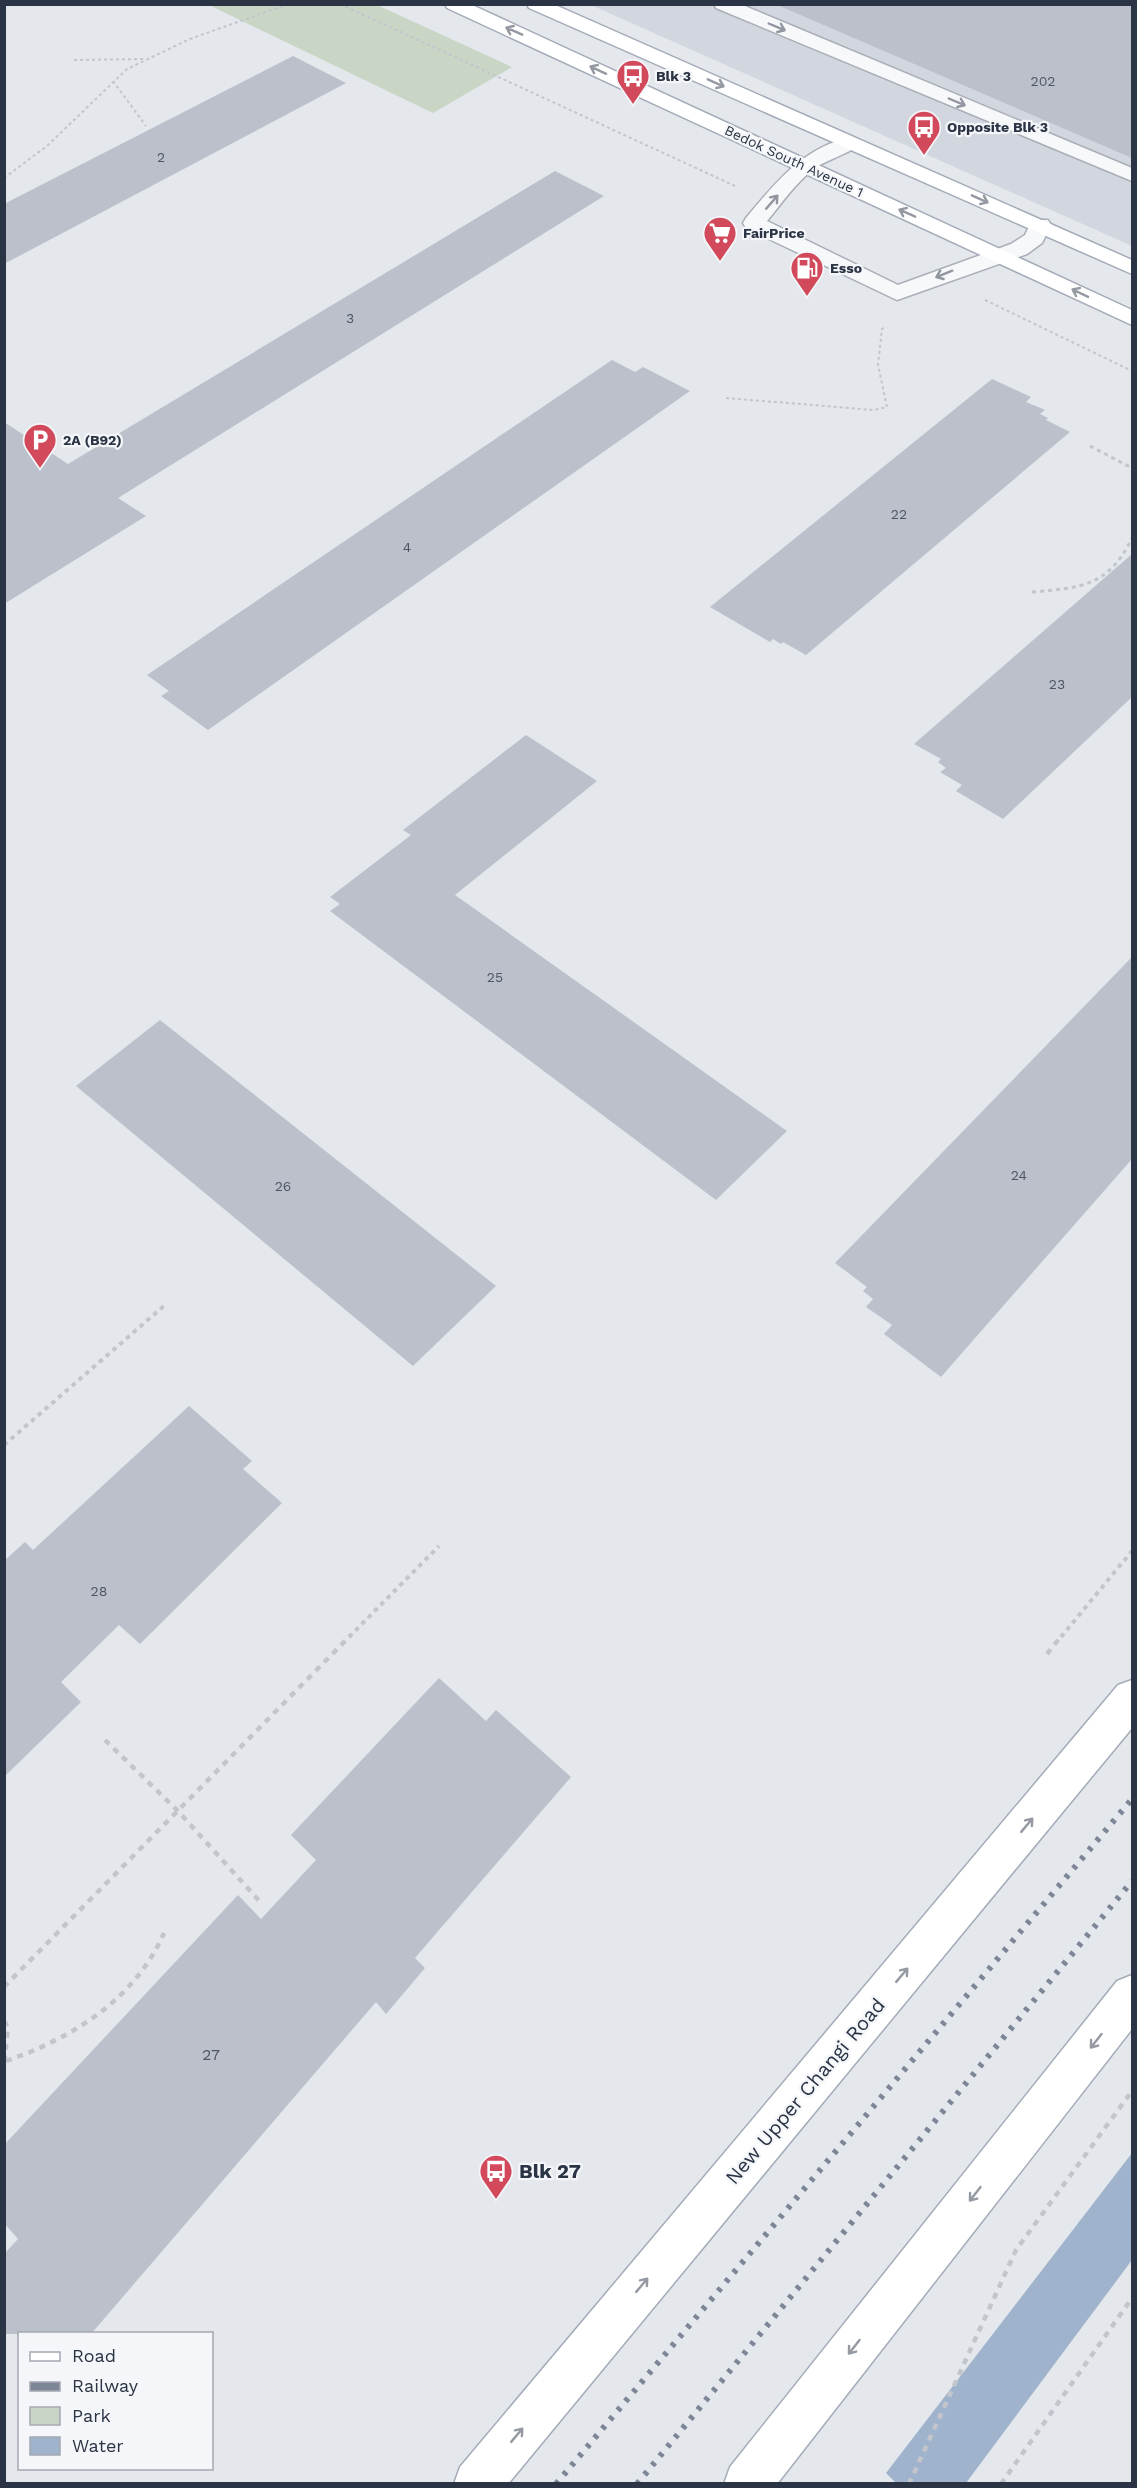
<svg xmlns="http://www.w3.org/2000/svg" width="1137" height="2488" font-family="'Work Sans',sans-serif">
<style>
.built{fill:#d2d6de}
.green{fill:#c9d6c5}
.water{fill:#9fb4cc}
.building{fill:#bbc0ca}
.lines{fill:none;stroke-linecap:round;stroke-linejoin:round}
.minor-casing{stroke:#a9aeb7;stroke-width:3}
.major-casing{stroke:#a3abb8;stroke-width:3}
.path-far3{stroke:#c2c5cb;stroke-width:2;stroke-dasharray:3 3;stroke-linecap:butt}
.path-far2{stroke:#c2c5cb;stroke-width:3;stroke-dasharray:4 4;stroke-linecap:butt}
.path-far1{stroke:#c2c5cb;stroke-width:4;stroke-dasharray:4.5 4.5;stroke-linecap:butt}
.path{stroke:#c2c5cb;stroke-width:4.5;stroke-dasharray:6 6;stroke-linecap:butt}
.minor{fill:#f7f8fa;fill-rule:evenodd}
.major{fill:#fff;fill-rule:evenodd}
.rail{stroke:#7d8696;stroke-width:6;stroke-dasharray:4 8;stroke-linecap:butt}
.oneway{stroke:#9196a0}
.oneway2{stroke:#959aa2}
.labels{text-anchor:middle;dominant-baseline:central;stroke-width:4.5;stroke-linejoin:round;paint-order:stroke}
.far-poi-label{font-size:14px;font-weight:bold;fill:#2b3445;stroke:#f4f6f9;text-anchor:start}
.number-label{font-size:14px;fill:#4f5766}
.far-street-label{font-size:14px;fill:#2b3445;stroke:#f4f6f9}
.near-number-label{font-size:16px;fill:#4f5766}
.near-street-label{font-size:20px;fill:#2b3445;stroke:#f4f6f9}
.near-poi-label{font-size:20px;font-weight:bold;fill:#2b3445;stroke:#f4f6f9;text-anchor:start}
</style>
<rect width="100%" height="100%" fill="#e4e7ec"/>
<path class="built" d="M591,5H1132V246Z"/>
<path class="green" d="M209,5H377L512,67L433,113Z"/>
<path class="water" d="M1132,2153V2260L966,2483H896L886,2473Z"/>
<g class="building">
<path d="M775,4H1132V158Z"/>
<path d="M293,56L346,83L4,264V204Z"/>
<path d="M555,171L604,196L118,498L146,516L4,604V422L68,464Z"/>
<path d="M612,360L635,372L643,367L690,391L208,730L161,696L169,691L147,675Z"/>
<path d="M992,379L1031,397L1026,402L1045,410L1040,414L1048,418L1046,420L1070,432L806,655L783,642L781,644L773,639L770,642L710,607Z"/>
<path d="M1132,554V697L1003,819L956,791L962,785L940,772L946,768L938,762L941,759L914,744Z"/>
<path d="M526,735L597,781L455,895L787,1131L716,1200L330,911L340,904L330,897L411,835L403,830Z"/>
<path d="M1132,957V1159L941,1377L884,1334L892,1325L866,1307L873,1299L863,1291L867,1287L835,1263Z"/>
<path d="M160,1020L496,1286L413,1366L76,1086Z"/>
<path d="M189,1406L252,1461L243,1469L282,1503L140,1644L119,1625L61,1682L81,1702L4,1777V1561L25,1542L33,1550Z"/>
<path d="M439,1678L486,1721L496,1710L571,1777L415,1958L425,1968L386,2014L376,2002L91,2334H4V2254L18,2239L4,2223V2145L238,1895L261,1919L316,1860L291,1835Z"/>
</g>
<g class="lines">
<defs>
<g id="minor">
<path d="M714,4H740L1132,168V181L716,8Z"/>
<path d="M850,137L857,139L860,143C854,152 826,160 815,168C796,182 782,203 767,221L898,285L1011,244L1025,235L1032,220H1048L1051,225L1042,243L1027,254L897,300L746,228L743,223L746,218C776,182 802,149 850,137Z"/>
</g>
<g id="major">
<path d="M445,4H470L1132,310V325L447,8Z"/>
<path d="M527,4H553L1132,260V274L529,8Z"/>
<path d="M1132,1680V1728L508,2484H454L460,2467L1118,1685Z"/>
<path d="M1132,1975V2029L777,2484H724L730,2467L1117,1981Z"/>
</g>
</defs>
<use href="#minor" class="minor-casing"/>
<use href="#major" class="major-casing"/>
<g class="path-far3">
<path d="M340,4L735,186"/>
<path d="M74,60L144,59"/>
<path d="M113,81L146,126"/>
<path d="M4,178L47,146L127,69L190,39L288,4"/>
<path d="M985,300L1132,371"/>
<path d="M726,398L874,410L887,407L878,365L882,329L886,326"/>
</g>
<g class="path-far2">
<path d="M1090,446L1132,468"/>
<path d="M1032,592C1081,588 1109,586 1132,538"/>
</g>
<g class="path-far1">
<path d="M4,1445L165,1305"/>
<path d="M349,1637L439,1546"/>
<path d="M1061,1637L1132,1551"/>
</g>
<g class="path">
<path d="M1047,1654L1062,1635"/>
<path d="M105,1740L178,1811L262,1904"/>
<path d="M4,1987L351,1635"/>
<path d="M4,2021L8,2027L4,2066"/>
<path d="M6,2061C73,2038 135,1999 164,1933"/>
<path d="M909,2484L1016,2250L1132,2091"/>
<path d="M1001,2484L1132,2298"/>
</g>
<use href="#minor" class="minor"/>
<use href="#major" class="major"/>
<g class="rail">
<path d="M556,2484L1132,1799"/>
<path d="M637,2484L1132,1881"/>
</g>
</g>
<defs><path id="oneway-shaft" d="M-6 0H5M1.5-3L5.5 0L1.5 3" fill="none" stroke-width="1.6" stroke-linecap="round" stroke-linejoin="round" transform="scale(1.5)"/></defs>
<g class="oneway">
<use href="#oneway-shaft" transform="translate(777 27) rotate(23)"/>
<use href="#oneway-shaft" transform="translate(957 102) rotate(23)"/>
<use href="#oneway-shaft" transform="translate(772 202) rotate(-49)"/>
<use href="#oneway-shaft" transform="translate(944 274) rotate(158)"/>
</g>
<g class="oneway2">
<use href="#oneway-shaft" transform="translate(514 31) rotate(-156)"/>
<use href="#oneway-shaft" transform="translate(598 70) rotate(-155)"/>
<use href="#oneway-shaft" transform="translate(716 83) rotate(24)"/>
<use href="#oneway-shaft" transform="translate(980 199) rotate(24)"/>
<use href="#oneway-shaft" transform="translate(907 213) rotate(-156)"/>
<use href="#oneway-shaft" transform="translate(1080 293) rotate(-154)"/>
<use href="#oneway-shaft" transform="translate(1027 1825) rotate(-50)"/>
<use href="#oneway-shaft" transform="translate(902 1975) rotate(-50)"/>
<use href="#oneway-shaft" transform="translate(1096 2041) rotate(128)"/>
<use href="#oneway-shaft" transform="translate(975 2194) rotate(128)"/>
<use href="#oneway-shaft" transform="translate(642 2285) rotate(-50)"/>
<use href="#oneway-shaft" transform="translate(854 2347) rotate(128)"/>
<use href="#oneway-shaft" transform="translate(517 2435) rotate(-50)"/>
</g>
<defs>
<symbol id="bus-pin" viewBox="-11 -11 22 30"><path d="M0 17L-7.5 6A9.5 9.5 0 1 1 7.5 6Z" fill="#d1495b" stroke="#f4f6f9"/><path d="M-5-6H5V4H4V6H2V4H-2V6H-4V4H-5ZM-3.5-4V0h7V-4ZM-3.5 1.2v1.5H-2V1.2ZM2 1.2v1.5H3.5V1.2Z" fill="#fff"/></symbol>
<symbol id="supermarket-pin" viewBox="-11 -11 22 30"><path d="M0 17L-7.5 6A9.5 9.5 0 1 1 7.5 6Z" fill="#d1495b" stroke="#f4f6f9"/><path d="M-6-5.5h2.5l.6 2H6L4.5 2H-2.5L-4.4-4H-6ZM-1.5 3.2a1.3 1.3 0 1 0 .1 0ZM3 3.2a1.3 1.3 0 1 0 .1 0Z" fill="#fff"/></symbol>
<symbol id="fuel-pin" viewBox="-11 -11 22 30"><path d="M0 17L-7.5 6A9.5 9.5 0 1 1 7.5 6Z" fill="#d1495b" stroke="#f4f6f9"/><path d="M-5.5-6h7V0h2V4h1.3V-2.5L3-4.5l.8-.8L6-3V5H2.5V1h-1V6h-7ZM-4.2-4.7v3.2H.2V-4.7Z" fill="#fff"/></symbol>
<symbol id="parking-pin" viewBox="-11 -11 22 30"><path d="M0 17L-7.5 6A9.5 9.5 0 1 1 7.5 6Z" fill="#d1495b" stroke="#f4f6f9"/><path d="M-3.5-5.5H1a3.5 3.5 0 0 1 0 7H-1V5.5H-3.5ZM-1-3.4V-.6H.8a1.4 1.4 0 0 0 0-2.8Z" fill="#fff"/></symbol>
</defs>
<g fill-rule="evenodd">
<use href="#bus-pin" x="614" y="57" width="38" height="52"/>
<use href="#bus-pin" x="905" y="108" width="38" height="52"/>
<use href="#supermarket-pin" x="701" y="214" width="38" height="52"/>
<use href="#fuel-pin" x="788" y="249" width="38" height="52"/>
<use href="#parking-pin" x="21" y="421" width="38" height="52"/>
<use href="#bus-pin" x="477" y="2152" width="38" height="52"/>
</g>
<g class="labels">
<g class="far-poi-label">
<text x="656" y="76">Blk 3</text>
<text x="947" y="127">Opposite Blk 3</text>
<text x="743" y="233">FairPrice</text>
<text x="830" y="268">Esso</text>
<text x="63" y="440">2A (B92)</text>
</g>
<g class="number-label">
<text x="1043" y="81">202</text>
<text x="161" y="157">2</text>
<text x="350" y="318">3</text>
<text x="899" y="514">22</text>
<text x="407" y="547">4</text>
<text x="1057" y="684">23</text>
<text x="495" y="977">25</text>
<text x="1019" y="1175">24</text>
<text x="283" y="1186">26</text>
<text x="99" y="1591">28</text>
</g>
<g class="far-street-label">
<text transform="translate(794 161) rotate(25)">Bedok South Avenue 1</text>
</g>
<g class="near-number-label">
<text x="211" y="2054">27</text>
</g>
<g class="near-street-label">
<text transform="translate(805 2091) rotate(-50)">New Upper Changi Road</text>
</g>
<g class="near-poi-label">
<text x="519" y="2171">Blk 27</text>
</g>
</g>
<rect width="1137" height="2488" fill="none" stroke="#2b3445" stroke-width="12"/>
<rect x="18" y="2332" width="195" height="138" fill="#f4f6f9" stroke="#a4a8b1" stroke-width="1.5"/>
<rect x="30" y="2352" width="30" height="9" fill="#ffffff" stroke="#a4a8b1" stroke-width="1.5"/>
<text x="72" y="2362" font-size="18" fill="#2b3445">Road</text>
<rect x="30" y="2382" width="30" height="9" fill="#7d8696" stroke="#a4a8b1" stroke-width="1.5"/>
<text x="72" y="2392" font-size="18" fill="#2b3445">Railway</text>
<rect x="30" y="2407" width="30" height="18" fill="#c9d6c5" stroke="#a4a8b1" stroke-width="1.5"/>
<text x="72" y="2422" font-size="18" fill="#2b3445">Park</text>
<rect x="30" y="2437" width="30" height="18" fill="#9fb4cc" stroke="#a4a8b1" stroke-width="1.5"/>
<text x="72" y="2452" font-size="18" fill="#2b3445">Water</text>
</svg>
